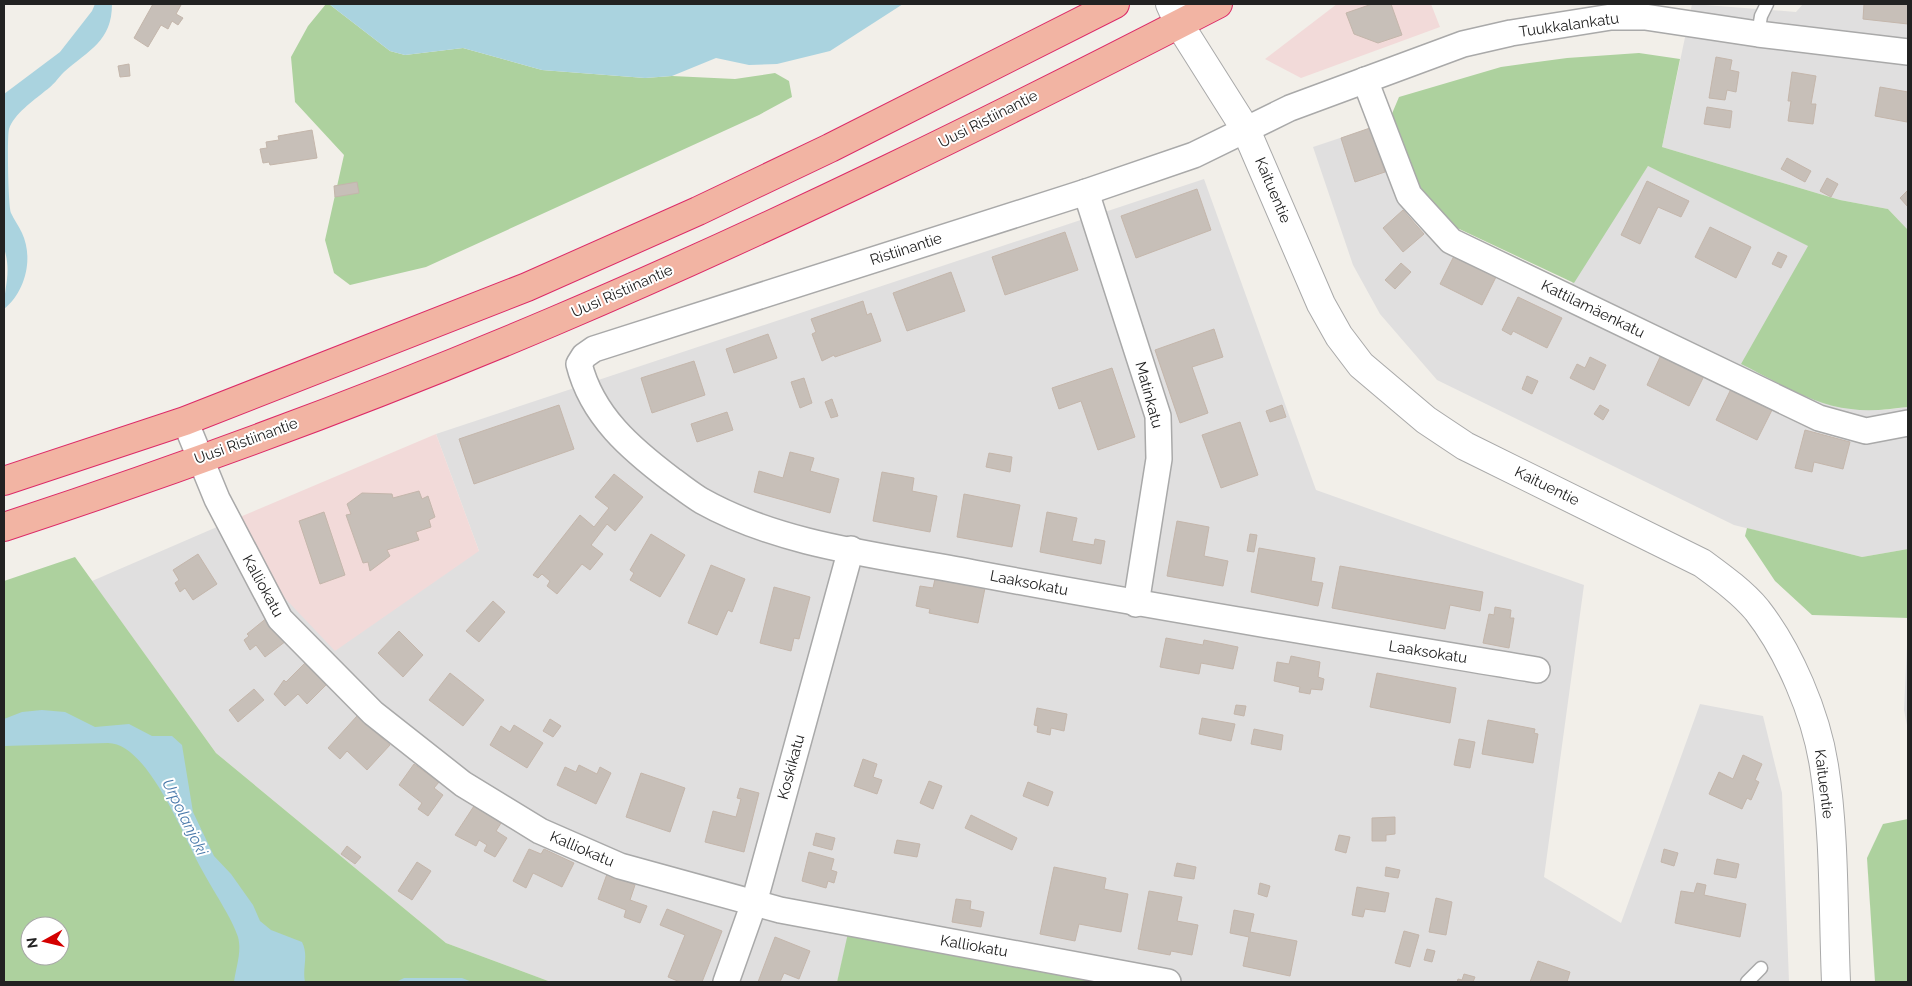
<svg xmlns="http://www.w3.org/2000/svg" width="1912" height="986" font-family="Raleway,sans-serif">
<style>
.residential{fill:#e0dfdf}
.commercial{fill:#f2dad9}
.forest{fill:#add19e;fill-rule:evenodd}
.water{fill:#aad3df}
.building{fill:#c7bfb8;stroke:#c4b6ab}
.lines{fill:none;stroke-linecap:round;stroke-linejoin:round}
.service-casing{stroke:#a9a9a9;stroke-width:15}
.minor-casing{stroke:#a9a9a9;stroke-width:28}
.tertiary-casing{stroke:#a9a9a9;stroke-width:30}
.trunk-casing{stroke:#dc2a67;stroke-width:30}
.service{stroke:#fff;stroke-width:12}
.minor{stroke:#fff;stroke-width:25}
.tertiary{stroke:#fff;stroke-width:28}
.trunk{stroke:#f2b4a3;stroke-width:28}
.labels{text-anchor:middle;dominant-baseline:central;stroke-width:4;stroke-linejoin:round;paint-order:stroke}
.street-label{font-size:15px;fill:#222;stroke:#fff}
.water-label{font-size:16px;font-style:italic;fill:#4a7aab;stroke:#fff}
</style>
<rect width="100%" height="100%" fill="#f2efe9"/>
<g class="residential">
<path d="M1692,4L1796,12L1803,4H1908V230L1888,209L1840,200L1662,147Z"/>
<path d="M1373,127L1392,185L1411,219L1435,243L1558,304L1648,166L1809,246L1742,364L1884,410L1908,407V549L1862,557L1734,525L1437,380L1380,314L1353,265L1313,147Z"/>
<path d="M1204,179L1316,490L1584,585L1544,877L1621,923L1700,704L1763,716L1782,793L1789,982H1100L849,933L837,982H551L446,943L216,753L92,581L240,517L479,551L436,434Z"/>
<path d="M1908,625V730L1904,710Z"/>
</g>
<g class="commercial">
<path d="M1337,4H1431L1440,27L1301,78L1265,59Z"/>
<path d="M436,434L479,551L335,651L279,592L240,517Z"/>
</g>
<g class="forest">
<path d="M326,4H329L390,51L405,55L463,48L542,70L645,78L672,76L735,79L775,73L789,81L792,97L759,115L426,267L350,285L334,273L325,240L344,155L295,102L291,57L308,26Z"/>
<path d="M1639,53L1680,59L1662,147L1840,200L1888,209L1908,230V407C1889,409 1870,412 1851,409C1812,405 1776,381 1741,364L1808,246L1648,166L1574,283L1455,227L1418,185L1391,116L1399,97L1501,67L1567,58Z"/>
<path d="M1747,528L1862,557L1908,549V618L1812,615L1775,581L1745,536Z"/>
<path d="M75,557L216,753L446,943L551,982H4V581ZM30,926H60V956H30Z"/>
<path d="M1908,819V982H1875L1867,858L1883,824Z"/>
<path d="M848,933L1100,982H837Z"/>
</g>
<g class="water">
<path d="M95,4H112C112,41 89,50 64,72C58,78 53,86 45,91C33,101 14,114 9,129C7,136 8,206 11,213C14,220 19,226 22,233C34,259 25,292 4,309C4,285 12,274 4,248V94L60,52L92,11Z"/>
<path d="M329,4H903L830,51L777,64L749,65L716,58L672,76L645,78L542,70L463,48L405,55L390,51Z"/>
<path d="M42,710L65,712L95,727L129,724L152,736H172L182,745L193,812L214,856L231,874L253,905L260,921L271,930L302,942C309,956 302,968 305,982H234C236,967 242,952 238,937C233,920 211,887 202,870C184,838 148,743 108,743L4,746V719L22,712Z"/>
<path d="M404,978H462L472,982H396Z"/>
</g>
<g class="building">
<path d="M153,4H179L181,5L176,14L183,18L178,25L172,21L168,29L161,25L148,47L134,38Z"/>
<path d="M1372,4H1391L1402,35L1378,43L1354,34L1346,13Z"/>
<path d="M1864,4H1908V24L1863,19Z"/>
<path d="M1716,57L1732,60L1730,70L1739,72L1736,92L1727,90L1725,100L1709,98Z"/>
<path d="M129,64L130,76L120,77L118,66Z"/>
<path d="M1792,72L1816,76L1811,104H1816L1813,124L1788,121L1791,101H1788Z"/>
<path d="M1880,87L1908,92L1907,122L1875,116Z"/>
<path d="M1707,107L1732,111L1730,128L1704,124Z"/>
<path d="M1370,128L1385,172L1355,182L1341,138Z"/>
<path d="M312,130L317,158L270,165L269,162L263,163L260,149L267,148L266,142L279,140L278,136Z"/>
<path d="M1787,158L1811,171L1805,182L1781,169Z"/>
<path d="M1827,178L1838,184L1831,197L1820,191Z"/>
<path d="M1647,181L1689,201L1681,217L1658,207L1640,244L1621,235Z"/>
<path d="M357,182L359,193L335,197L334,186Z"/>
<path d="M1197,189L1211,230L1136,258L1121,216Z"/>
<path d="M1908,190V207L1900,198Z"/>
<path d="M1403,210L1424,234L1403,252L1383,228Z"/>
<path d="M1710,227L1751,247L1736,278L1695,257Z"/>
<path d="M1065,232L1078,270L1005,295L992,257Z"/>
<path d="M1778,252L1787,256L1781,268L1772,264Z"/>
<path d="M1455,254L1497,275L1482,305L1440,284Z"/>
<path d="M1401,263L1411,272L1395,289L1385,280Z"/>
<path d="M951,272L965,311L907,331L893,293Z"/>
<path d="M1518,297L1562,318L1547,348L1513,331L1511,335L1502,330Z"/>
<path d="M863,301L867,315L871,313L881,341L835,357L834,355L822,361L812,334L816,332L811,319Z"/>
<path d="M1214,329L1223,357L1192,367L1208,413L1180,423L1155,350Z"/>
<path d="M768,334L777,358L734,373L726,349Z"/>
<path d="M1661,355L1704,376L1689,406L1647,385Z"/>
<path d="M1590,357L1606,365L1594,390L1570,378L1577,364L1585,368Z"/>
<path d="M694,361L705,395L652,413L641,378Z"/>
<path d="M1112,368L1135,437L1098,450L1081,401L1059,409L1052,388Z"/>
<path d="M1527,376L1538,381L1532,394L1522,389Z"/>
<path d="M804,378L812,403L800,408L791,382Z"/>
<path d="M1731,389L1772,410L1757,440L1716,420Z"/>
<path d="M832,399L838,416L831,418L825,402Z"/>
<path d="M559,405L574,449L474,484L459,439Z"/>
<path d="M1282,405L1286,417L1270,422L1266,411Z"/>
<path d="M1600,405L1609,410L1603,420L1594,414Z"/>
<path d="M727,412L733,430L697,442L691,424Z"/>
<path d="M1240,422L1258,475L1221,488L1202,435Z"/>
<path d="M1805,430L1850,442L1843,469L1814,462L1812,472L1795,468Z"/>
<path d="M790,452L814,458L810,471L839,479L830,513L754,492L759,471L783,478Z"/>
<path d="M989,453L1012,457L1010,472L986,467Z"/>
<path d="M882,472L914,478L912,491L937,496L930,532L873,521Z"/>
<path d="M614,474L643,497L615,531L607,524L591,545L603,554L590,570L582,564L557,594L547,586L550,581L542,574L538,578L533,575L580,515L594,527L609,508L595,497Z"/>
<path d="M419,491L422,499L428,496L435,517L429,520L431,527L416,532L419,540L387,550L390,556L370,571L368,562L363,563L346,515L351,514L347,504L362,493L392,494L393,498Z"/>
<path d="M964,494L1020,505L1012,547L957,537Z"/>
<path d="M324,512L345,575L320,584L299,521Z"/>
<path d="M1047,512L1077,518L1072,541L1094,545L1095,539L1105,541L1101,564L1040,552Z"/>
<path d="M1177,521L1209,527L1204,556L1228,561L1223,586L1167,576Z"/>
<path d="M651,534L685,555L660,597L630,580L634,573L630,570Z"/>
<path d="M1250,534L1257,535L1254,552L1247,551Z"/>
<path d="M1259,548L1315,558L1311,581L1323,583L1318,606L1251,592Z"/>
<path d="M198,554L217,584L193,600L185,588L180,592L175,583L179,580L173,570Z"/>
<path d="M711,565L745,579L732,612L728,610L717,635L688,623Z"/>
<path d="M1340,566L1483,592L1480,611L1450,605L1445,629L1332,608Z"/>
<path d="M935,579L985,588L978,623L929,613L930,609L916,606L920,586L933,588Z"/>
<path d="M774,587L810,597L799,639L794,638L791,651L760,643Z"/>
<path d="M493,601L505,612L479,642L466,631Z"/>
<path d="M1495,607L1511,610L1510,618H1514L1509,648L1483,643L1489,614L1494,615Z"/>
<path d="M268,617L286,641L265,657L256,645L250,650L244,640L249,636L247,634Z"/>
<path d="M399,631L423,655L403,677L378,653Z"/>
<path d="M1166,638L1203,645L1204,640L1238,647L1233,669L1201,663L1199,674L1160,667Z"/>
<path d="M1291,656L1320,662L1318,677L1324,679L1322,690L1311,689L1310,694L1299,692L1300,687L1274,681L1277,662L1289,664Z"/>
<path d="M305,663L326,685L307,704L298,694L285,706L274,694L284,680L286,682Z"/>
<path d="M450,673L484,700L463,726L429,700Z"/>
<path d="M1377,673L1456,688L1450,723L1370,707Z"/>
<path d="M254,689L264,700L238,722L229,710Z"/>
<path d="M1236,705L1246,706L1244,716L1234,714Z"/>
<path d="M1037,708L1067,714L1064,731L1051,728L1050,735L1037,732L1038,726L1034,725Z"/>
<path d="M357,716L390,745L367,770L347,751L340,759L328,748Z"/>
<path d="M1202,718L1235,724L1231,741L1199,734Z"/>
<path d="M550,719L561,726L553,737L543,731Z"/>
<path d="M1488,720L1535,729L1534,733L1538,734L1533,763L1482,754Z"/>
<path d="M514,725L543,743L527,768L490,745L501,726L510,732Z"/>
<path d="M1254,729L1283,735L1281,750L1251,744Z"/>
<path d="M1459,739L1475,742L1470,768L1454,765Z"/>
<path d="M1743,755L1762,764L1755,780L1759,782L1751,800L1747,798L1742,809L1709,794L1719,772L1733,779Z"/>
<path d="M863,759L877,764L873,777L882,780L877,794L854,786Z"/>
<path d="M414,764L439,782L434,788L443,795L428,816L418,809L422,803L399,785Z"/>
<path d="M579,765L597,774L600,767L611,773L596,804L557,785L565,767L576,772Z"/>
<path d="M641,773L685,788L670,832L626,817Z"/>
<path d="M929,781L942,786L933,809L920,803Z"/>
<path d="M1028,782L1053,792L1048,806L1023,796Z"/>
<path d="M740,788L759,793L744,852L705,842L713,811L736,817L741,799L737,798Z"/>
<path d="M474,806L501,823L496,831L507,838L495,857L484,851L487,845L479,840L476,846L455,835Z"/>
<path d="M971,815L1017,838L1012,850L965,828Z"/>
<path d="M1395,817V834L1386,835V841H1372V818Z"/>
<path d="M816,833L835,838L832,850L813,845Z"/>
<path d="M1339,835L1350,837L1346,853L1335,850Z"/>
<path d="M897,840L920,844L917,857L894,853Z"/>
<path d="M347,846L361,857L355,864L341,854Z"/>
<path d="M529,849L541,854L544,849L574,863L562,887L533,873L526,888L513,881Z"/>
<path d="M1664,849L1678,853L1674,866L1661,862Z"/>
<path d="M809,852L834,859L831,870L837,872L834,883L828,881L826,888L802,881Z"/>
<path d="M1717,859L1739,864L1736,878L1714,874Z"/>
<path d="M417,862L431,871L412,900L398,891Z"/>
<path d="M1177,863L1196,867L1194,879L1174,876Z"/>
<path d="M1054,867L1106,878L1104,889L1128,894L1121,932L1079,924L1075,941L1040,934Z"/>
<path d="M1386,867L1400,870L1398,878L1385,876Z"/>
<path d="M607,874L635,885L630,900L647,906L640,923L624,917L626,910L598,899Z"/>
<path d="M1260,883L1270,886L1267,897L1258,894Z"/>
<path d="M1697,883L1706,885L1704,895L1746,904L1740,937L1675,923L1681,891L1694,893Z"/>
<path d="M1357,887L1389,893L1385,912L1365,909L1363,917L1352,915Z"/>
<path d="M1149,891L1182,897L1177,921L1198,925L1192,955L1171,951L1170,955L1138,949Z"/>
<path d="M1436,898L1452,902L1446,935L1429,932Z"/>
<path d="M956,899L971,901L970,909L984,912L981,927L952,922Z"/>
<path d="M667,909L722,931L702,982H680L668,977L685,935L660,925Z"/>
<path d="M1234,910L1254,914L1250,932L1297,941L1290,976L1243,966L1249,937L1230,933Z"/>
<path d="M1404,931L1419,935L1410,967L1395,963Z"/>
<path d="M775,937L810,951L799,979L784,973L780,982H758Z"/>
<path d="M1427,949L1435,951L1432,962L1424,960Z"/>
<path d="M1538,961L1570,972L1567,982H1530Z"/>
<path d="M1464,974L1475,977L1473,982H1457L1458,979L1462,980Z"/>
</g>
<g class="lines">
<defs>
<g id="service">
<path d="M1758,34L1761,16L1767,4"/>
<path d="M1747,982L1761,968"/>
</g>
<g id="minor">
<path d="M1365,80L1409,195L1451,241L1819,418L1866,431L1908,423"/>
<path d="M1086,192L1158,416L1159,459L1136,604"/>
<path d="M185,421L217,499L280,619L373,713L463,784L540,831L620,866L780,910L1168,982"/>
<path d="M1537,670C1351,639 1165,609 979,574C888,556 784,547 702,501C692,495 682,487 672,480C631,449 592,416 579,364L584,356L594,349L1086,192L1194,155L1290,108L1463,44L1511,33L1611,17H1645L1758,34L1908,52"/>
<path d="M726,982L754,903L851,549"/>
</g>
<path id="tertiary" d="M1170,4L1179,24L1246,130L1321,304L1339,336L1361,365L1426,420L1465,446L1702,563C1721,577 1742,592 1757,610C1789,651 1816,714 1824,766C1835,834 1833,913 1836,982"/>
<g id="trunk">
<path d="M4,481L185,421L527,287L698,211L830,148L1115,4"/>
<path d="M4,527C189,466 373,398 552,322C778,226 999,117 1218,4"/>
</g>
</defs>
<use href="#service" class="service-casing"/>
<use href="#minor" class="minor-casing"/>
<use href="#tertiary" class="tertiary-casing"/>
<use href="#trunk" class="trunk-casing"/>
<use href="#service" class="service"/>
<use href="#minor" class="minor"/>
<use href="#tertiary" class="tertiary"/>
<use href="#trunk" class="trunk"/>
</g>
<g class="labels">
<g class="street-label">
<text transform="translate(1569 25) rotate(-8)">Tuukkalankatu</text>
<text transform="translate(988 119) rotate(-27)">Uusi Ristiinantie</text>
<text transform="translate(1273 190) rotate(67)">Kaituentie</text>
<text transform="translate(906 249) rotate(-18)">Ristiinantie</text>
<text transform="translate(622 291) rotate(-24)">Uusi Ristiinantie</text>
<text transform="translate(1593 309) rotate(26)">Kattilamäenkatu</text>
<text transform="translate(1149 395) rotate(75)">Matinkatu</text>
<text transform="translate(246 441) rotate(-20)">Uusi Ristiinantie</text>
<text transform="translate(1547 486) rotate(26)">Kaituentie</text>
<text transform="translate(1029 583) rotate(11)">Laaksokatu</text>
<text transform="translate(263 586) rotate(61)">Kalliokatu</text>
<text transform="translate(1428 652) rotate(9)">Laaksokatu</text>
<text transform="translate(791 767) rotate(-75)">Koskikatu</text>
<text transform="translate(1824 784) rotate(83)">Kaituentie</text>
<text transform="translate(582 849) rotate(23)">Kalliokatu</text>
<text transform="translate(974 946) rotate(10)">Kalliokatu</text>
</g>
<g class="water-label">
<text transform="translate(185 817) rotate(64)">Urpolanjoki</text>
</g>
</g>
<rect width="1912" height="986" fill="none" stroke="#222222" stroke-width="10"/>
<g transform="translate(45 941) rotate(262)"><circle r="24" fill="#ffffff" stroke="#a7a7a7"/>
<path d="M0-4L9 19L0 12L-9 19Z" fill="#d40000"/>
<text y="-8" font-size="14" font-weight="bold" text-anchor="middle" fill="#222222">N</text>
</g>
</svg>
